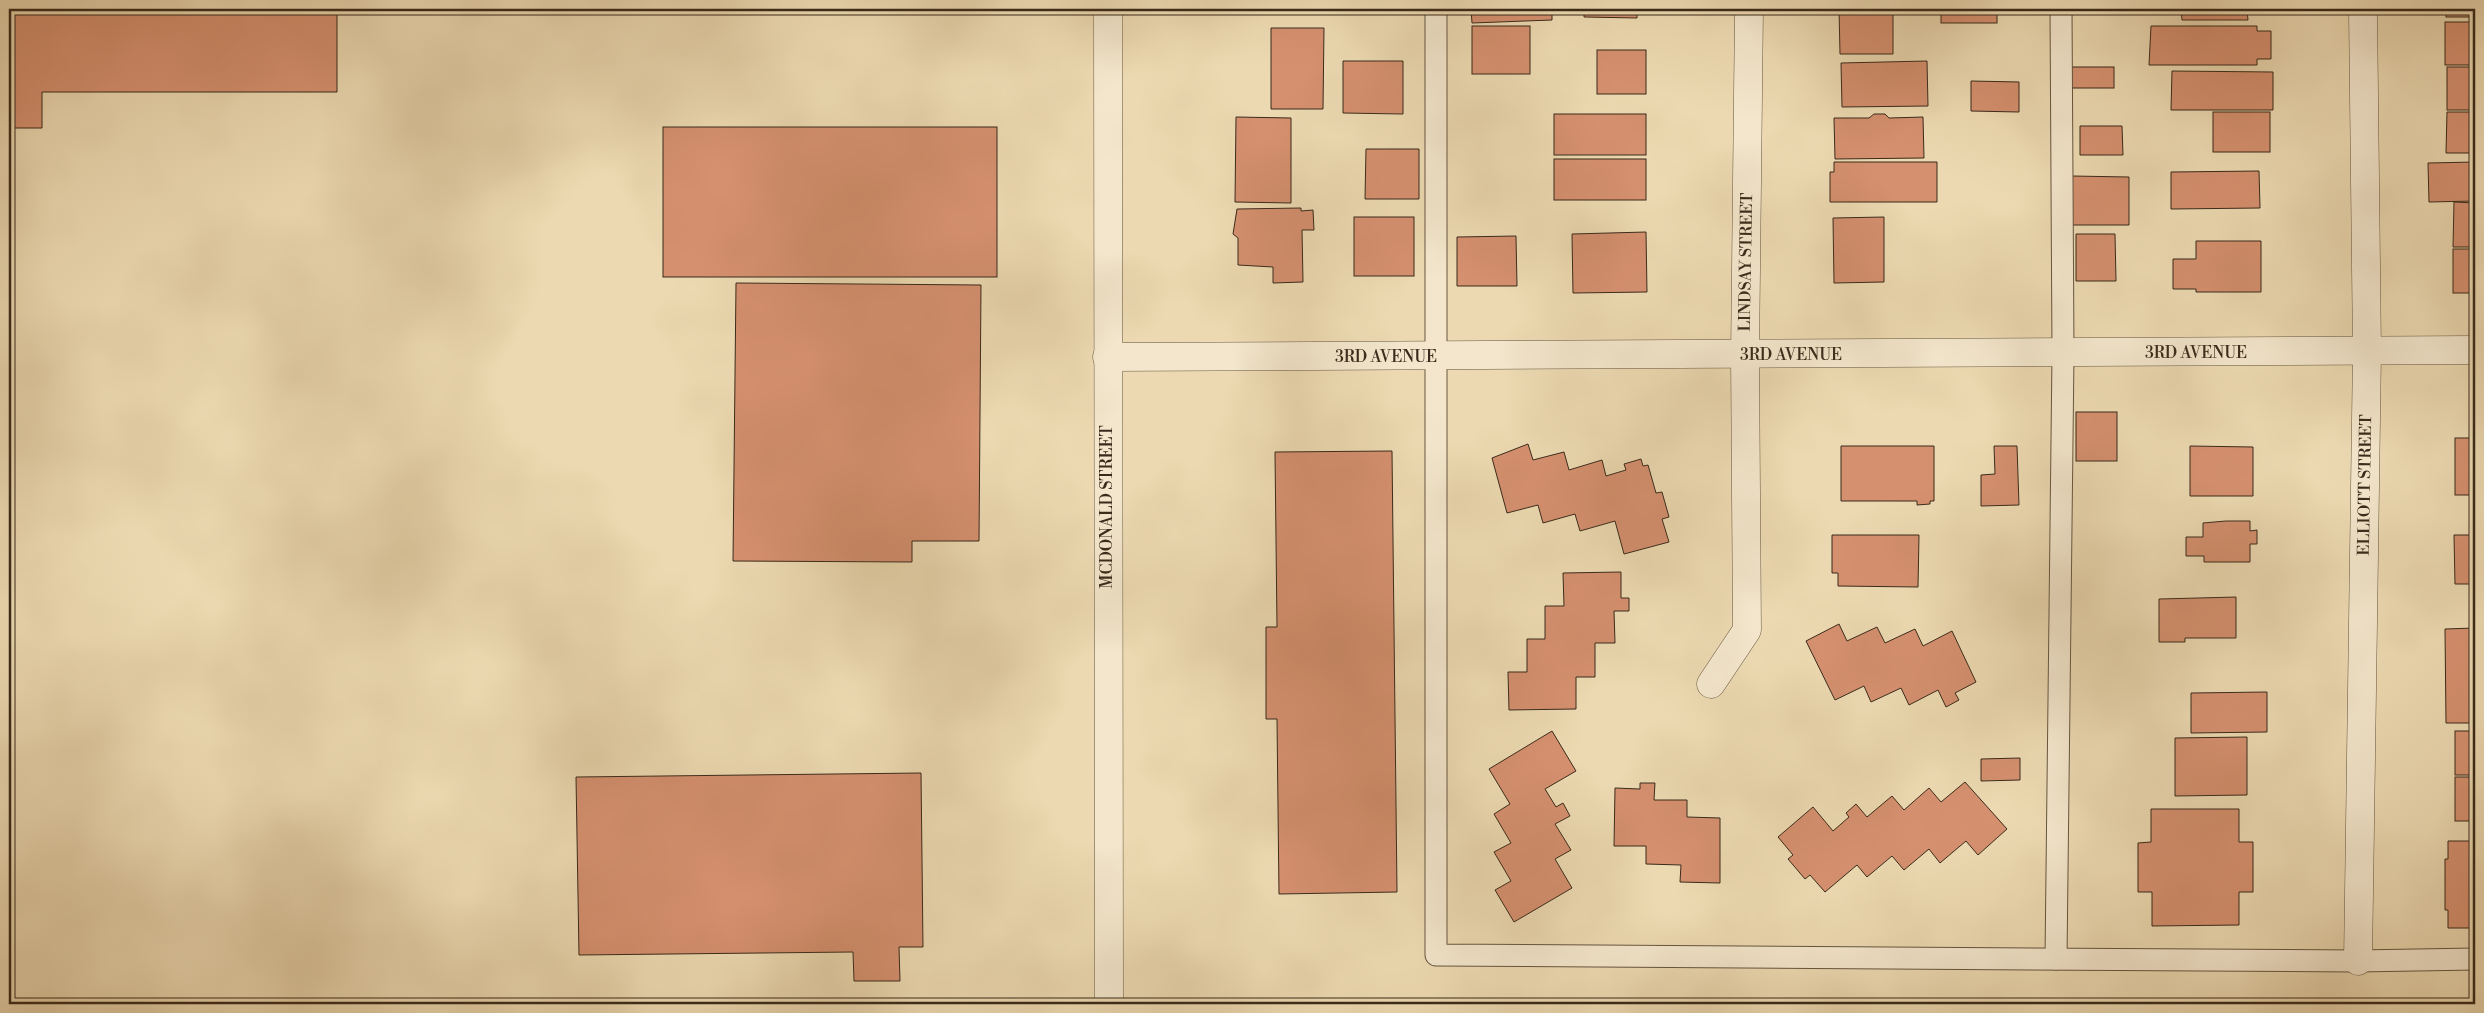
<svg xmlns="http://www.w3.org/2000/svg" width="2484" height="1013" font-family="'Libre Bodoni',serif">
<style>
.building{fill:#d5906f;stroke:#392b1b}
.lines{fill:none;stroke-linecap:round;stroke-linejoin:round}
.service-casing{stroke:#665640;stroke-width:23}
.minor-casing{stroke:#665640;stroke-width:29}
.tertiary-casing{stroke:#665640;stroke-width:29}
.service{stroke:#f3e6cc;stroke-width:21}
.minor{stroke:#f3e6cc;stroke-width:28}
.tertiary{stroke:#f3e6cc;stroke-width:28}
.labels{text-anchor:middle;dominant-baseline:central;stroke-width:4;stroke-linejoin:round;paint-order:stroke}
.street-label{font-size:16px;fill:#392b1b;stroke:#f3e6cc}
</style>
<rect width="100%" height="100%" fill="#ecd9b1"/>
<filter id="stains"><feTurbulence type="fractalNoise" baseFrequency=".004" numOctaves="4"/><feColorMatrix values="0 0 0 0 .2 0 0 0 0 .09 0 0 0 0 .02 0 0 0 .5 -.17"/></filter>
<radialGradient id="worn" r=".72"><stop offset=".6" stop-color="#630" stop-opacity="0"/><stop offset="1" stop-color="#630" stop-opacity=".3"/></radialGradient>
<g class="building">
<path d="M9,9H337V92H42V128H9Z"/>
<path d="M1471,9H1566V14H1552V20L1472,23Z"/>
<path d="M1584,9H1637V18L1584,17Z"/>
<path d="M1839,9H1893V54H1840Z"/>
<rect x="1941" y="9" width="56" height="14"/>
<path d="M2181,9H2247L2248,20H2182Z"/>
<rect x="2446" y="9" width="29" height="8"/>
<rect x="2445" y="22" width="30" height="43"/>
<rect x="1472" y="26" width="58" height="48"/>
<path d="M2151,26H2257V31H2271V59H2257V65H2149Z"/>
<path d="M1271,28H1324L1323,109H1271Z"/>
<rect x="1597" y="50" width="49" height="44"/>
<path d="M1343,61H1403V114L1343,113Z"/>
<path d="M1927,61L1928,106L1842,107L1841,63Z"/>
<rect x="2071" y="67" width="43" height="21"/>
<rect x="2447" y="67" width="28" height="43"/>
<path d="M2172,71L2273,72V110H2171Z"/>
<path d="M1971,81L2019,82V112L1971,111Z"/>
<rect x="2213" y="112" width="57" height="40"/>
<path d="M2447,112H2475V153H2446Z"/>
<rect x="1554" y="114" width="92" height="41"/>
<path d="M1874,114H1885L1889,118L1923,117L1924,158L1835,159L1834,118H1869Z"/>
<path d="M1236,117L1291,118V203L1235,202Z"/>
<path d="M2080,126H2122L2123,155H2080Z"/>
<rect x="663" y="127" width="334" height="150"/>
<path d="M1366,149H1419V199H1365Z"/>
<rect x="1554" y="159" width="92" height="41"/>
<path d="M1834,162H1937V202H1830V172H1834Z"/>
<path d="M2475,162V201L2429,202L2428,163Z"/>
<path d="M2259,171L2260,208L2171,209V172Z"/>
<path d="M2072,176L2129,177V225H2072Z"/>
<path d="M2454,202L2475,203V247H2453Z"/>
<path d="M1301,208V211L1313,210L1314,230H1302L1303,282L1273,283V267L1238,265V238L1233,234L1237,209Z"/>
<rect x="1354" y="217" width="60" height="59"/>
<path d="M1884,217V282L1834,283L1833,218Z"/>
<path d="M1646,232L1647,292L1573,293L1572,234Z"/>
<path d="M2076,234H2115L2116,281H2076Z"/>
<path d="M1516,236L1517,286H1457V237Z"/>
<path d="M2196,241H2261V292H2196V289H2173V259H2196Z"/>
<rect x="2453" y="249" width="22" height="44"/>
<path d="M736,283L981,285L979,541H912V562L733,561Z"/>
<rect x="2076" y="412" width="41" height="49"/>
<rect x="2455" y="438" width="20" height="57"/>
<path d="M1528,444L1533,460L1564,452L1569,470L1602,460L1606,476L1626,470L1624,464L1641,459L1643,466L1648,465L1656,493L1662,492L1669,517L1662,519L1669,542L1624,554L1615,521L1580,531L1575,514L1543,523L1538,505L1507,513L1492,458Z"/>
<path d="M1841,446H1934V501H1930V504L1917,505V501H1841Z"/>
<path d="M1994,446H2017L2019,505L1981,506V475L1995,474Z"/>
<path d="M2190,446L2253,447V496H2190Z"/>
<path d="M1392,451L1397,892L1279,894L1277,719H1266V627H1277L1275,452Z"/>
<path d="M2226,521H2250V531L2257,530V544H2250V562H2204V556H2186V537H2203V523Z"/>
<path d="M1832,535H1919L1918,587L1838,586V573H1832Z"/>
<path d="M2454,535H2475V584H2455Z"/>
<path d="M1621,572V598H1629V611H1614L1615,643H1595V677H1576V709L1509,710L1508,672H1527V639H1545V606H1564L1563,573Z"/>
<path d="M2236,597V638H2185V642H2159V599Z"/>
<path d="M1839,624L1847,641L1877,627L1885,643L1915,629L1923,646L1952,631L1976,682L1955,693L1959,700L1946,707L1938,690L1909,705L1901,688L1871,702L1864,686L1835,700L1806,641Z"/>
<path d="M2475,628V723H2446L2445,629Z"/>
<path d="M2267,692V732L2191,733V693Z"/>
<path d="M1552,731L1576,771L1545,789L1556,807L1563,803L1570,816L1555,824L1571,850L1555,859L1572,888L1514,922L1495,890L1511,881L1494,852L1511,843L1494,814L1510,804L1489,769Z"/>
<rect x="2455" y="731" width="20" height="44"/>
<path d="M2247,737V795L2175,796V738Z"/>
<path d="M2020,758V780L1981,781V759Z"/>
<path d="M921,773L923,947H899L900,981H854L853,952L579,955L576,777Z"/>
<rect x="2455" y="777" width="20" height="44"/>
<path d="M1965,782L2007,829L1978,855L1966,841L1940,863L1929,849L1904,870L1892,856L1867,877L1857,865L1825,892L1810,875L1805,879L1788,859L1793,855L1778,837L1813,807L1833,831L1849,817L1846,813L1856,804L1867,817L1892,796L1904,810L1929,788L1941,802Z"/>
<path d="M1640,783H1655L1654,800H1687V817L1720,818V883L1680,882L1681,865L1646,864V846H1614L1615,788L1640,789Z"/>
<path d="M2151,809H2239V842H2253V892H2239V925L2152,926V892H2138V843L2151,842Z"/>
<path d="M2448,841H2475V928H2448V910H2445V859H2448Z"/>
</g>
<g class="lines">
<defs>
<g id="service">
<path d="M1436,9V955L2358,961L2475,959"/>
<path d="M2056,959L2063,354L2061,9"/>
</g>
<g id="minor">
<path d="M1107,357L2475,350"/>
<path d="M1711,684L1747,630L1745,356L1749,9"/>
<path d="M2358,961L2367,352L2363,9"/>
</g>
<path id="tertiary" d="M1108,9L1109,1004"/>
</defs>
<use href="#service" class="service-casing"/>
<use href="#minor" class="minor-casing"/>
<use href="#tertiary" class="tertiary-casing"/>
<use href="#service" class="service"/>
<use href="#minor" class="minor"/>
<use href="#tertiary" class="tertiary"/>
</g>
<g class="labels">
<g class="street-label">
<text transform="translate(1746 262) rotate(-89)">LINDSAY STREET</text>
<text x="2196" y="353">3RD AVENUE</text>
<text x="1791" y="355">3RD AVENUE</text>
<text x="1386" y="357">3RD AVENUE</text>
<text transform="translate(2365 485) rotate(-89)">ELLIOTT STREET</text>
<text transform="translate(1107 507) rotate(-90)">MCDONALD STREET</text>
</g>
</g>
<rect width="2484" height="1013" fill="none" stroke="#ecd9b1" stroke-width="30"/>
<rect x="10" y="10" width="2464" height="993" fill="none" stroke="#392b1b" stroke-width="2.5"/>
<rect x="15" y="15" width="2454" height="983" fill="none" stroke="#392b1b"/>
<rect width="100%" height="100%" filter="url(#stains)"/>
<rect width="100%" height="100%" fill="url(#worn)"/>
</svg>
